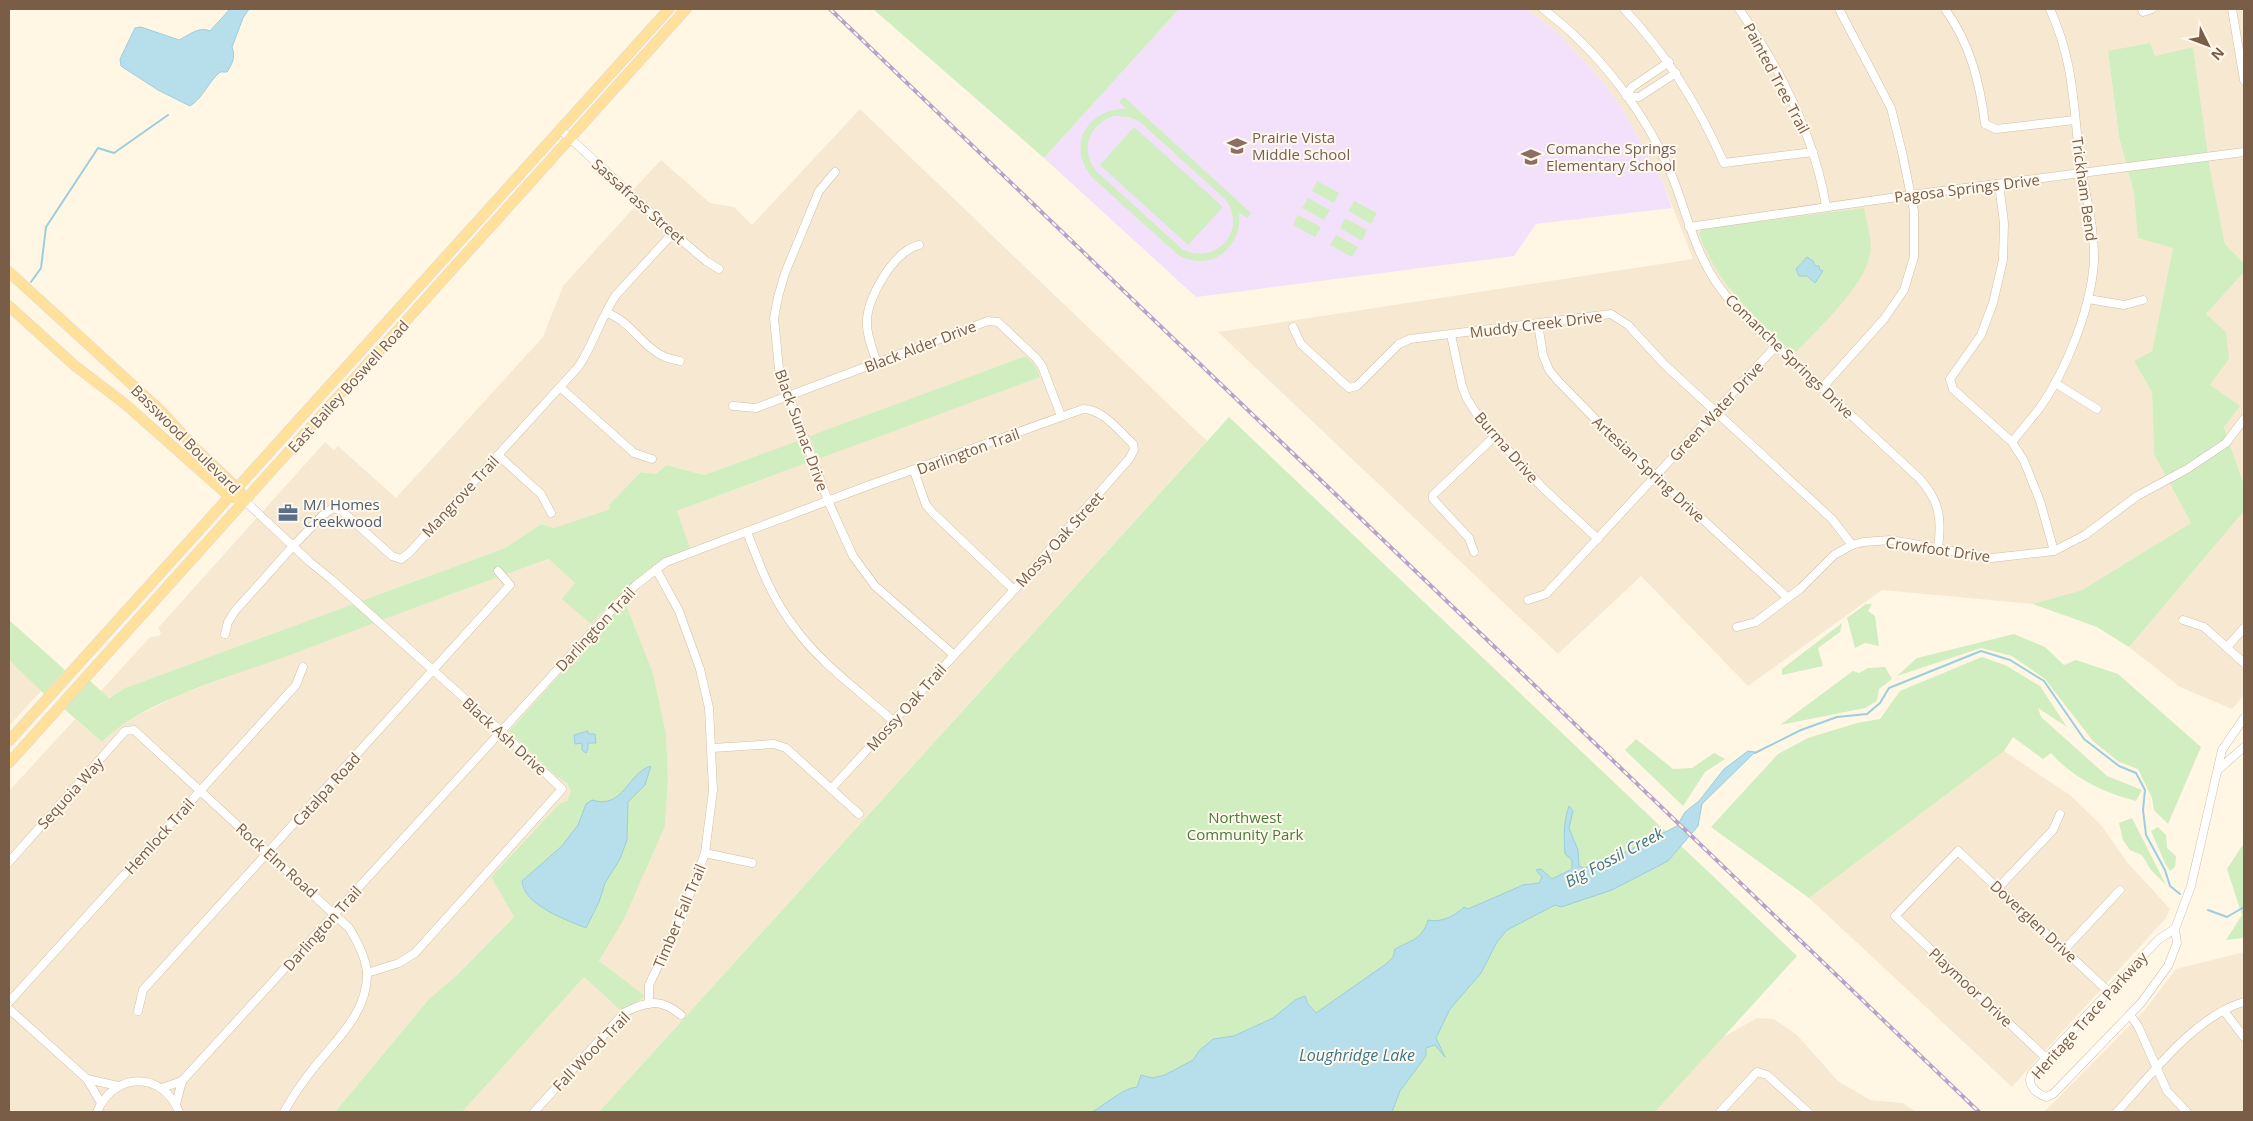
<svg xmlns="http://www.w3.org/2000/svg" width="2253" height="1121" font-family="'Open Sans',sans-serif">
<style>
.residential{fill:#f7e9d1}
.education{fill:#f3e1fb}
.green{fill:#d0eec0;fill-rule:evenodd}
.water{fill:#b6dfeb;stroke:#9bcede}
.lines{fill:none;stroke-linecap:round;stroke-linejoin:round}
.stream{stroke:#9bcede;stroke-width:2}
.minor-casing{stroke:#d1bea8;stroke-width:9}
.major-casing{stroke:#dfd8d3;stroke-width:11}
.minor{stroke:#fff;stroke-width:8}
.major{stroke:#ffe19b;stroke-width:10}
.rail-casing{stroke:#baa1ca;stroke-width:4}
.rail{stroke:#fff9ed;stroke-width:2;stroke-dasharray:5.5;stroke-linecap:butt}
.labels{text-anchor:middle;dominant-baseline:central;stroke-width:4;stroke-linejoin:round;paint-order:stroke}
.street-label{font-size:15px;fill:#7a5d46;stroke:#fff9ed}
.education-label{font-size:15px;fill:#785e54;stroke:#fff9ed;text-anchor:start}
.service-label{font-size:15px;fill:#4e5e75;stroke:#fff9ed;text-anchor:start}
.park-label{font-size:15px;fill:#487b3a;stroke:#fff9ed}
.water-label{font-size:16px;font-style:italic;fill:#3b7689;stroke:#fff9ed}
</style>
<rect width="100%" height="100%" fill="#fff6e4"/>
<g class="residential">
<path d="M1527,9H2244V263L2225,244L2210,169L2193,47L2155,56L2108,51L2119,137L2134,193L2137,213L2173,248L2152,351L2134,361L2152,392L2154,454L2191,523L2082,590L2033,604L1882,590L1748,686L1641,576L1558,654L1218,332L1693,259L1662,180L1623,110L1606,85L1560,35Z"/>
<path d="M860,109L1207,441L599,1112L463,1111L584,977L620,1010L599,961L624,918L665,826L668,779L666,733L653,673L625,603L509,730L511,734L557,777L567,783L571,791L567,801L560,803L491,877L514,917L456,976L429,999L335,1112H9V791L75,719L102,742L114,730L137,716L179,695L481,583L550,559L575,583L563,599L591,624L631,582L667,557L689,548L677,511L809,462L800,440L704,475L667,465L656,474L641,472L610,509L554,528L541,524L505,548L125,688L108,698L101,691L150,637L159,636L161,633L158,628L325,442L334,450L338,446L396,498L543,337L563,286L639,202L630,193L661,160L710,203L734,207L752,225Z"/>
<path d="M2244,272V485L2210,385L2229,359L2206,314Z"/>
<path d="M2244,511V695L2232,709L2180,687L2129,647Z"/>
<path d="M9,660L41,691L9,726Z"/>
<path d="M2004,751L2070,795L2101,825L2127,862L2170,909L2166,918L2012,1087L1809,898Z"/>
<path d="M2244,952V1112H2044L2144,1011L2176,969Z"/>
<path d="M1757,1018L1774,1019L1797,1035L1838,1081L1870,1100L1903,1103L1916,1112H1655L1723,1037Z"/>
</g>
<path class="education" d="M1179,9H1527L1560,35L1606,85L1623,110L1662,180L1672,208L1536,224L1514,256L1196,297L1044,158Z"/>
<g class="green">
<path d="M873,9H1179L1044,158Z"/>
<path d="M2150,43L2155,56L2193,47L2210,169L2225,244L2244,263V272L2206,314L2226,332L2229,359L2210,385L2240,406L2224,427L2244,485V511L2129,647L2097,627L2033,604L2082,590L2191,523L2154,454L2152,392L2134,361L2152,351L2173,248L2138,238L2134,193L2119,137L2108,51Z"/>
<path d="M1124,97L1251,213L1247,218L1239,212C1243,248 1211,273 1178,255L1094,179C1065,149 1086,108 1126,109L1119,102ZM1114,116L1129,117L1139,121L1226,200C1248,231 1215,267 1182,249L1095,170C1080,149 1089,124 1114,116Z"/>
<path d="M1134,127L1223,207L1188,245L1100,165Z"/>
<path d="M1317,181L1339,193L1334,203L1312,191Z"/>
<path d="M1308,198L1330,210L1324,220L1302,208Z"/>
<path d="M1354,201L1377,213L1371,224L1349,211Z"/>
<path d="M1864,208C1866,221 1873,240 1870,254C1864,288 1818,328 1794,354C1754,316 1719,287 1699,234L1702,229L1706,228Z"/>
<path d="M1298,215L1321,227L1315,237L1293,225Z"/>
<path d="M1345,218L1367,230L1362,241L1340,228Z"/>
<path d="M1336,235L1358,247L1352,257L1330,245Z"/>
<path d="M1026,356L1036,367L1040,377L818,459L810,436Z"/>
<path d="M1229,417L1797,956L1655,1112H599Z"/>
<path d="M800,440L809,462L677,511L690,548C643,567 625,589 591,624L562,599L575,583L549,559C460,590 371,624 282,658C230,677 140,702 102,742L63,708L89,680L109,698L125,688L505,548L541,524L554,528L610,509L609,505L641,472L656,474L667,465L704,475Z"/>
<path d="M625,602L653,673L666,733L668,779L665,826L624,919L599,961L644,995L642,999L620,1010L584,977L463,1111L464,1112H335L429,999L456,976L514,917L491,877L560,803L567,801L571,791L567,783L557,777L509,731Z"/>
<path d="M1866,604H1872L1868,611L1875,616L1879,646L1865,643L1855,648L1847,618Z"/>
<path d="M9,620L65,670L44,694L9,660Z"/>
<path d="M1842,623L1840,632L1818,648L1823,666L1782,675V669Z"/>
<path d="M2014,634L2045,647L2064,665L2076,660L2118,674L2201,747L2168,824L2154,810L2152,798L2138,769L2119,762L2093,741L2045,679L2012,656L1981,648L1897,676L1917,658Z"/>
<path d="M1982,657L2005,665L2040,686L2067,727L2038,708L2041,717L2107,776L2142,790L2136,801C2104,793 2073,778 2051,753L2043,759L2013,737L2004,751L1809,898L1711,827L1778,754L1808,738L1857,723L1880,719L1900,691Z"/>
<path d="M1885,667L1892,679L1879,689L1877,701L1865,708L1780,725L1853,671L1859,673L1868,668Z"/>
<path d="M1636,739L1673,769L1692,768L1714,753L1725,759L1705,772L1683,806L1625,750Z"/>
<path d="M2132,818L2166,885L2151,870L2142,855L2130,850L2123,840L2119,823Z"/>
<path d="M2158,827L2166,835L2167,848L2176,856L2175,867L2170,871L2165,863L2151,831Z"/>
<path d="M2244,843V938L2226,940L2242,915L2227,869Z"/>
</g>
<g class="water">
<path d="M230,9H249L243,18L232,47C236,57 232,64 227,72H220C208,82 203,98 190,106L158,90L121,66L120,59L135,28L141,27L179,40C189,35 199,26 210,31Z"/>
<path d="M1807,257L1813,261L1815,266H1819L1820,270L1823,271L1815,283L1807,276H1799L1796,269Z"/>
<path d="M588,731V734H595L596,743H588V749L586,753L582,750V743L575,744L574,735Z"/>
<path d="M1748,751L1755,752L1702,804L1698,826L1668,861L1612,890L1561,907L1555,905L1507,930L1497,942L1481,973L1450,1009L1436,1038L1445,1057L1435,1045L1426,1048V1056L1400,1091L1392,1112H1092C1105,1105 1123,1088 1137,1087L1141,1075L1152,1078L1165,1075L1193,1060L1199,1051L1213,1039L1234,1036L1273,1018L1295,1000L1305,996L1308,1004L1316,1013L1386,964L1393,957L1395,949C1411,940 1422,940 1428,920C1441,923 1455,916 1464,907L1468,909L1523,885L1539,883L1542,877L1536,870L1541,869L1552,879L1572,869V860L1565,854C1564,837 1563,823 1569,806L1573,811L1569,828L1578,850L1579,866L1584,868L1610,860L1677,826L1685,812L1699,801L1724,769Z"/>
<path d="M651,766L645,785L628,802L627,840L620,859L605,883L599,902L586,928C567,920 523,905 522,881L562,846L578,825L586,804L592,800C624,810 627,773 651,766Z"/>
</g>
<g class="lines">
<g class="stream">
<path d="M31,282L41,268L46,227L98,148L114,153L168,115"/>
<path d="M1755,753L1801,730L1837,717L1867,714L1880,703L1889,688L1981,651L2010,660L2044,681L2084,739L2119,766L2136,773L2145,790L2143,810L2146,835L2165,870L2170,886L2180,894"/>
<path d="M2208,910L2227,917L2244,907"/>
</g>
<defs>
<g id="minor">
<path d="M1543,9C1599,51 1648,115 1674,181C1687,215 1695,251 1716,282C1737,314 1769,339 1797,365C1838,403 1879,441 1919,478C1940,501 1942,519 1938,548"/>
<path d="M1624,9C1667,54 1699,107 1724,163L1813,152"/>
<path d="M1739,9C1780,68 1814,135 1826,206"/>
<path d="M1945,9C1970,43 1980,83 1985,124L1996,129L2075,120"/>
<path d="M2142,9L2143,12L2152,9"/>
<path d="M2232,9L2244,80"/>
<path d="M1669,62L1632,87L1626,96L1639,97L1676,73"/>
<path d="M560,129L673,233L706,261L719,269"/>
<path d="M835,172L819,191L785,273L778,297L774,318L779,369L828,501L853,556L875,586L954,655"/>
<path d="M1999,184L2004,223L2003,260L1993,303L1981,335L1950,379L1953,389L2012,442L2024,461L2040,501L2054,551"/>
<path d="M1689,227L1911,195L2244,152"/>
<path d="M2088,299L2124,305L2143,300"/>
<path d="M607,313C631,321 643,348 665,357C670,359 676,360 680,361"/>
<path d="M1538,324L1543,355L1549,370L1559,382L1609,433L1788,598"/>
<path d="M1293,327L1301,344L1349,388L1357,386L1399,344L1410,339L1611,314L1628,325L1665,365L1832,519L1852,545"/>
<path d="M1451,335L1462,386L1467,399L1482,422L1544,489L1598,539"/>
<path d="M877,363C873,350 866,335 867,321C867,297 895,250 919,245"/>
<path d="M2055,383L2097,409"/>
<path d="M560,387L634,453L652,459"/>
<path d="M1822,388L1884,319L1904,290L1914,257V211L1902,152L1891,108L1839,9"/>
<path d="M733,406L756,408L988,321L998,322L1036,358L1042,366L1061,416"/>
<path d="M2012,442C2021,431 2030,420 2039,409C2066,371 2091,309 2094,261C2095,224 2083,189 2079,153C2073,99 2073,60 2050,9"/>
<path d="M498,455L541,494L551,513"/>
<path d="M914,471L926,505L933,513L1014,590"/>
<path d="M245,501L310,562L331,579L501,731L562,789L415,953L399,963L367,973"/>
<path d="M747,532C760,566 772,599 795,628C821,664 860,691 893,721"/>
<path d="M1474,552L1469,538L1433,499V495L1495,436"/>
<path d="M1528,600L1546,594L1776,346"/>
<path d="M2183,620L2204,627L2244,663"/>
<path d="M1737,627L1756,622L1801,588L1834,555L1852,545L1863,542L1891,540L1992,558L2054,551L2085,535L2137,496L2187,469L2226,443L2244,419"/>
<path d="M225,634L228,622L235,611L293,546L323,515L333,508L342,511L392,556L401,559L409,553L579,366C594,343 601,317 616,295L673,233"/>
<path d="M2227,647L2244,628"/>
<path d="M712,748L774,744L786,748L859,814"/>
<path d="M2218,770L2244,747"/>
<path d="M705,853L752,863"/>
<path d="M9,862L125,731L134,730L349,928C357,941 366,957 367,973C368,1011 338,1038 316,1065C304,1080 293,1095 284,1112"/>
<path d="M1999,887L2053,830L2060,814"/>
<path d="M2175,929L2159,939L2032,1073C2026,1084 2035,1093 2046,1097L2053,1094L2141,1003L2168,966L2177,943L2175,929L2191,886L2222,750L2244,718"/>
<path d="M2064,950L2120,890"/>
<path d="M9,1002L296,685L303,667"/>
<path d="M649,1004V985L683,913L705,853L713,790L709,708L700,669L679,611L656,569"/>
<path d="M9,1009L87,1079L101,1103"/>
<path d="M138,1011L143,990L510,585L498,571"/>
<path d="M2224,1011L2244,1037"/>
<path d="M2130,1015L2138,1026L2167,1091L2187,1112"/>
<path d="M2046,1058L1895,916L1958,851L2109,992"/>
<path d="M87,1079L118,1086"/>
<path d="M162,1088L182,1081"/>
<path d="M176,1104L182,1081L621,600L636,585L666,562L867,486L1083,409C1103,409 1119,431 1133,444L1134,450L1129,459L1014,590L831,789"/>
<path d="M97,1112C114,1071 163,1071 179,1112"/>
<path d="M534,1112L625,1012C648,1001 661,998 681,1015"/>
<path d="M1720,1112L1757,1072L1767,1075L1808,1112"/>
<path d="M2117,1112C2150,1076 2196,1015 2244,1002"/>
</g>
<g id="major">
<path d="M9,272L161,411L196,449L240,491"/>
<path d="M9,306L74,365L125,404L229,496L245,501"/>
<path d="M9,741L669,9"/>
<path d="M9,763L686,9"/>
</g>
</defs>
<use href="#minor" class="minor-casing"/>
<use href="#major" class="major-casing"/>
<use href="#minor" class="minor"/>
<use href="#major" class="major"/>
<defs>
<path id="rail" d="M830,9L1979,1112"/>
</defs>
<use href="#rail" class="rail-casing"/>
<use href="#rail" class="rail"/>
</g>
<defs>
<symbol id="school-bare" viewBox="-9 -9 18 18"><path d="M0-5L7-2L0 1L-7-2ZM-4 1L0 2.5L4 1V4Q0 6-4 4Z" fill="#8d6e63" stroke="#fff9ed" stroke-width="2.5" paint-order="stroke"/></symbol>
<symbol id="office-bare" viewBox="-9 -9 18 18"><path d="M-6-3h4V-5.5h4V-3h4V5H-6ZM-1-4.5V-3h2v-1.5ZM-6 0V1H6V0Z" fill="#5c6f8a" stroke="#fff9ed" stroke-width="2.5" paint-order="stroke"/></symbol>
</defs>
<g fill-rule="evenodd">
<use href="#school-bare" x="1223" y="132" width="28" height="28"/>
<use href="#school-bare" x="1517" y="143" width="28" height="28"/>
<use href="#office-bare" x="274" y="499" width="28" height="28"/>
</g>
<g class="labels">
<g class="street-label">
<text transform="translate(1777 78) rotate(62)">Painted Tree Trail</text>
<text transform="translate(1967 188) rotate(-7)">Pagosa Springs Drive</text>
<text transform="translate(2085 189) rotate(82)">Trickham Bend</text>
<text transform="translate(639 201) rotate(42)">Sassafrass Street</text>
<text transform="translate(1536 324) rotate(-7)">Muddy Creek Drive</text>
<text transform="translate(920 346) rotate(-21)">Black Alder Drive</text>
<text transform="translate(1790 356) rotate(44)">Comanche Springs Drive</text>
<text transform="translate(348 386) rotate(-48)">East Bailey Boswell Road</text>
<text transform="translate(1716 411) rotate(-47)">Green Water Drive</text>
<text transform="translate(802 430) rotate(70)">Black Sumac Drive</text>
<text transform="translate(186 439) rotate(45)">Basswood Boulevard</text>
<text transform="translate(1507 447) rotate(49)">Burma Drive</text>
<text transform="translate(968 451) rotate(-20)">Darlington Trail</text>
<text transform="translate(1649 469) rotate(43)">Artesian Spring Drive</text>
<text transform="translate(460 496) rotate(-47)">Mangrove Trail</text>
<text transform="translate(1059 539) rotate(-48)">Mossy Oak Street</text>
<text transform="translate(1938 549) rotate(8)">Crowfoot Drive</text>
<text transform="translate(595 629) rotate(-47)">Darlington Trail</text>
<text transform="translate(906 707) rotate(-48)">Mossy Oak Trail</text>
<text transform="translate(505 736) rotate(42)">Black Ash Drive</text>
<text transform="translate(326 789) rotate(-48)">Catalpa Road</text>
<text transform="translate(70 793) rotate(-48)">Sequoia Way</text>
<text transform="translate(159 836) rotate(-48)">Hemlock Trail</text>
<text transform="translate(277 860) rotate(42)">Rock Elm Road</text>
<text transform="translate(679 916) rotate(-67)">Timber Fall Trail</text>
<text transform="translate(2034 921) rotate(43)">Doverglen Drive</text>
<text transform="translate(322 928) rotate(-48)">Darlington Trail</text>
<text transform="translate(1971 987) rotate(43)">Playmoor Drive</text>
<text transform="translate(2089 1015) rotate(-48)">Heritage Trace Parkway</text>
<text transform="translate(591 1051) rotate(-46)">Fall Wood Trail</text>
</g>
<g class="education-label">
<text x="1252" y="137">Prairie Vista<tspan x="1252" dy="17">Middle School</tspan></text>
<text x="1546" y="148">Comanche Springs<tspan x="1546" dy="17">Elementary School</tspan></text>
</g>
<g class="service-label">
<text x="303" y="504">M/I Homes<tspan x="303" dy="17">Creekwood</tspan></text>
</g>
<g class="park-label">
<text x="1245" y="817">Northwest<tspan x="1245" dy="17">Community Park</tspan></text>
</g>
<g class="water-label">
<text transform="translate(1614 857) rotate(-28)">Big Fossil Creek</text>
<text x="1357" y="1055">Loughridge Lake</text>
</g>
</g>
<rect width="2253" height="1121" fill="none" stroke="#7a5d46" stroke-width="20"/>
<g transform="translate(2208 45) rotate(132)" stroke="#fff9ed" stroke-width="4" paint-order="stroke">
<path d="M0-4L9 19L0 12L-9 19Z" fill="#7a5d46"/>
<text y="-8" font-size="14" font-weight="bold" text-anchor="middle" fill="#7a5d46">N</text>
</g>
</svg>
